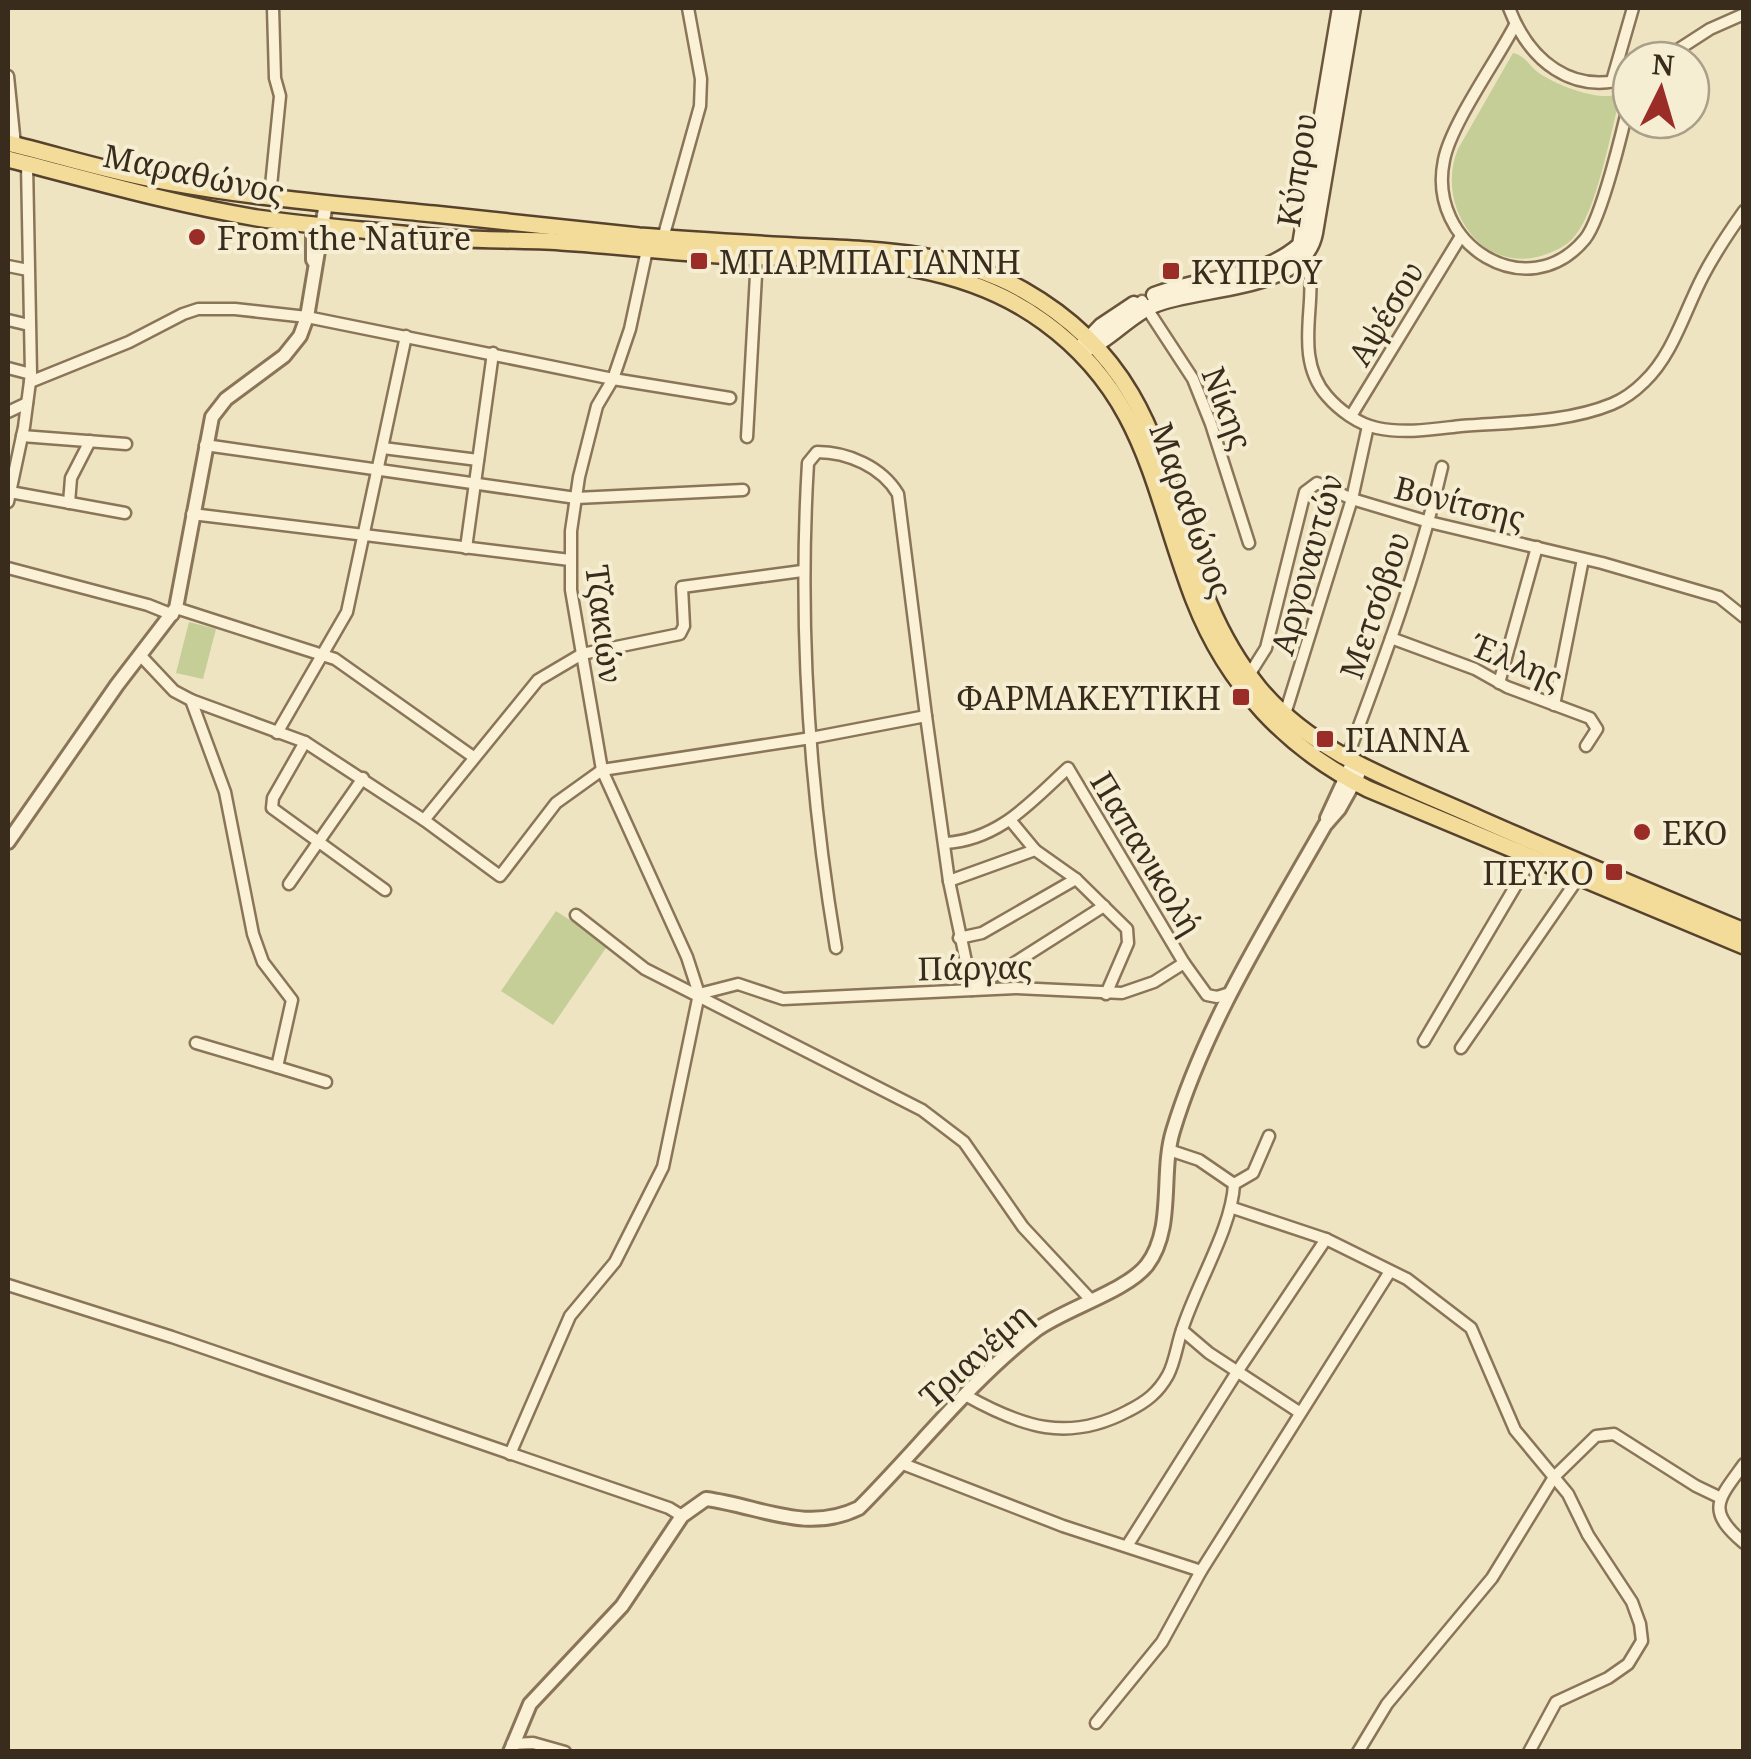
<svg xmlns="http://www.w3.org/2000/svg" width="1751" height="1759" font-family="'Noto Serif',serif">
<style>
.green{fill:#c4ce96}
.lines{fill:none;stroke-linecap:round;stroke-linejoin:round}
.minor-casing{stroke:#8a7559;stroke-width:15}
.tertiary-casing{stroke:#8a7559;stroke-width:18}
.secondary-casing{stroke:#6b563c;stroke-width:19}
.primary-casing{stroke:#57432d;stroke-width:20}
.minor{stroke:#faf1d6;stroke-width:10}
.tertiary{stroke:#faf1d6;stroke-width:12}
.secondary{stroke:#faf1d6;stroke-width:14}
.primary{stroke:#f3dc99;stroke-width:15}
.poi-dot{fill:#9a2d27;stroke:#f6eed2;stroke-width:4}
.labels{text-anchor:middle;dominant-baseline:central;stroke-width:8;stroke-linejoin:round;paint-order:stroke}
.street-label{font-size:32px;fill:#392c1d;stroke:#f6eed2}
.poi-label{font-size:32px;fill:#392c1d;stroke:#f6eed2;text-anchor:start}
</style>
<rect width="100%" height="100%" fill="#efe4c2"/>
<g class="green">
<path d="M1513,53C1526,56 1529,66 1539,73C1556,85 1599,102 1618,94L1620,98C1610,134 1597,211 1574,237C1566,247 1553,252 1541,256C1479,274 1435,203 1458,149Z"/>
<path d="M189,622L216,629L203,679L176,673Z"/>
<path d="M556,911L608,945L553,1025L501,991Z"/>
</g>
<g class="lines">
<defs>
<g id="minor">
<path d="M1509,8C1529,60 1572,97 1631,77"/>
<path d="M1515,25C1497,60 1451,124 1444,160C1426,245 1528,308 1585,239C1602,218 1624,125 1631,94"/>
<path d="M1662,60L1710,29L1744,14"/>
<path d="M8,76L15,145"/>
<path d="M1612,81L1633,8"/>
<path d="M270,196L280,96L275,78L273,8"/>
<path d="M663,238L700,106L701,79L688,8"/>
<path d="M647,250L630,329L613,379L597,406L579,477L571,531V590L602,770L687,957L699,994"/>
<path d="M1299,252C1329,279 1286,350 1327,396C1339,410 1358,424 1377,428C1405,434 1434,429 1461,426C1511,422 1566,423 1612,404C1624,399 1635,391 1644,382C1673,355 1685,310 1703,276C1715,253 1729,232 1744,211"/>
<path d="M8,266L28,270"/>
<path d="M1142,301L1193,379L1211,424L1249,543"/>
<path d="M8,320L29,325"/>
<path d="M8,368L31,374"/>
<path d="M30,382L129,342L183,314L198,309H235L307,317L613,379L730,398"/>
<path d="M8,412L27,403"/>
<path d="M1351,416L1461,236"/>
<path d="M22,436L126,444"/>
<path d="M747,437L757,257"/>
<path d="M205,445L576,498L743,490"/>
<path d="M383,448L478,460"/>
<path d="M10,492L125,513"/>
<path d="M8,502L24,427L31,374L27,164"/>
<path d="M69,503L71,478L90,441"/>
<path d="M192,514L570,560"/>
<path d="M466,548L493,353"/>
<path d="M8,568L148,605L173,615"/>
<path d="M802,571L682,587L684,626L680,634L582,654L538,680L424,820L500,876L556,803L602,770L811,738L926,716L949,881L972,990L1104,906"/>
<path d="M176,608L335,659L472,756"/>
<path d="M1391,638L1475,669L1507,687L1590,718L1597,729L1586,746"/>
<path d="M141,656L174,691L191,700L225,792L253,934L263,962L292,1000L277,1067L196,1043"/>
<path d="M1249,675L1266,648L1305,492L1317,483L1352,499L1429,522L1602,563L1719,597L1744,617"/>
<path d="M1499,683L1537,547"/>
<path d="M191,700L305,742L424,820"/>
<path d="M1554,705L1583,559"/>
<path d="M1285,714L1352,499L1368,426"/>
<path d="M277,733L347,612L406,336"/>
<path d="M305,742L273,798L272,808L385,890"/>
<path d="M1347,758C1383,662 1419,567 1442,467"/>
<path d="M1011,821L1035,850"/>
<path d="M945,843C999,840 1031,802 1068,768L1184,963"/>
<path d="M949,881L1035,850L1076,879L1127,929L1128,943L1106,994"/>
<path d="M289,884L363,778"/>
<path d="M576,915L645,969L922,1110L964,1142L1023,1227L1091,1300"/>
<path d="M959,938L982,933L1076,879"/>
<path d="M836,948C809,787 798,627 808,463L817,452C848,452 882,467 898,494L926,716"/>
<path d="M699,994L738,984L783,999L1016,988L1122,993L1154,982L1184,963L1207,995L1217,997L1230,993"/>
<path d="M1424,1041L1532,858"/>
<path d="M1461,1048L1579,877"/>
<path d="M277,1067L326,1082"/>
<path d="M1169,1150L1199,1160L1234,1184C1232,1228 1196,1285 1182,1330L1209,1353L1299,1412"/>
<path d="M1234,1184L1253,1173L1269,1136"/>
<path d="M1233,1208L1326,1239L1407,1279L1471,1328L1515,1430L1568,1494L1588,1535L1632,1602L1640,1624L1642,1641L1628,1664L1608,1678L1556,1702L1529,1752"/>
<path d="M8,1285L172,1337L669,1508L682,1516"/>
<path d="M965,1395C1022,1427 1068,1443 1128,1411C1146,1402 1158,1393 1168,1375C1175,1362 1177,1344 1182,1330"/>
<path d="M510,1454L570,1316L615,1262L663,1167L699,994"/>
<path d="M903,1464L1063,1526L1201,1571"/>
<path d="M1744,1464C1718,1500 1705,1510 1744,1543"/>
<path d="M1127,1546L1237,1372L1326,1239"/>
<path d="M1096,1723L1162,1642L1201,1571L1389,1273"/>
<path d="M512,1744L533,1743L565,1752"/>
<path d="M1358,1752L1387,1704L1492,1578L1554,1477L1596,1436L1614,1434L1696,1486L1721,1498"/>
</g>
<g id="tertiary">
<path d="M313,260V225"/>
<path d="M1327,818L1350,768"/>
<path d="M8,842L117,685L176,608L212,417L226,399L284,356L300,336L307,317L326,203"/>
<path d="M510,1752L530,1704L622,1606L682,1516L706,1499C760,1506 806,1534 859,1508C918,1449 970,1381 1036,1330C1064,1309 1127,1291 1147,1265C1175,1228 1160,1173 1173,1131C1206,1022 1269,924 1325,825L1339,809L1358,775"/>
</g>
<g id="secondary">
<path d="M1154,295C1202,276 1259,281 1300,245L1340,8"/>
<path d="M1081,347L1101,326L1134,304"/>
<path d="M1083,350C1109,342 1128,316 1154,305C1198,286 1304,292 1315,233L1353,8"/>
</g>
<g id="primary">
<path d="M8,143C61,156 114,173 168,182C255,198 345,205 434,214C502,221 570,229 639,236C690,240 742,243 793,246C872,250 953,250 1023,290C1201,391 1150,555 1259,688C1314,755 1401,783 1478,818C1566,857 1655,894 1744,931"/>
<path d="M8,159C90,180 173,204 257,218C311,226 366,230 421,236C468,241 515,239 561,242C614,245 666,252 718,255C829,261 949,252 1044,322C1147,397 1152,491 1194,600C1227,685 1287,749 1368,789L1744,946"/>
</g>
</defs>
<use href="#minor" class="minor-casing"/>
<use href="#tertiary" class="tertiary-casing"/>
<use href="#secondary" class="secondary-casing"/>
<use href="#primary" class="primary-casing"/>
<use href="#minor" class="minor"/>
<use href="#tertiary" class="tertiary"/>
<use href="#secondary" class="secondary"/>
<use href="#primary" class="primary"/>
</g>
<g class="poi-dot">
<circle cx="197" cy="237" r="10"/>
<rect x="689" y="251" width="20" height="20" rx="5"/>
<rect x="1161" y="261" width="20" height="20" rx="5"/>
<rect x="1231" y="687" width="20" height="20" rx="5"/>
<rect x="1315" y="729" width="20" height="20" rx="5"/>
<circle cx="1642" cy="832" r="10"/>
<rect x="1604" y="862" width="20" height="20" rx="5"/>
</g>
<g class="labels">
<g class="street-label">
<text transform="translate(1296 170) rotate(-81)">Κύπρου</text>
<text transform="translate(194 173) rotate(12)">Μαραθώνος</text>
<text transform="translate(1385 313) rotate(-59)">Αψέσου</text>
<text transform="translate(1228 408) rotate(69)">Νίκης</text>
<text transform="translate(1460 502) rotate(14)">Βονίτσης</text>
<text transform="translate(1192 510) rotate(70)">Μαραθώνος</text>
<text transform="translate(1306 564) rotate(-74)">Αργοναυτών</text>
<text transform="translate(1374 605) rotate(-71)">Μετσόβου</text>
<text transform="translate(605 624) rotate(83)">Τζακιών</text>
<text transform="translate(1517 661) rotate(23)">Έλλης</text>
<text transform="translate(1147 853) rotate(59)">Παπανικολή</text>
<text transform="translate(975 967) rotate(-1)">Πάργας</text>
<text transform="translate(975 1355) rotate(-42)">Τριανέμη</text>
</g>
<g class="poi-label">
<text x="217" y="237">From the Nature</text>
<text x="719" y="261">ΜΠΑΡΜΠΑΓΙΑΝΝΗ</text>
<text x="1191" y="271">ΚΥΠΡΟΥ</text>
<text x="1221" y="697" text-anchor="end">ΦΑΡΜΑΚΕΥΤΙΚΗ</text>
<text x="1345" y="739">ΓΙΑΝΝΑ</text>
<text x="1662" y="832">EKO</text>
<text x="1594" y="872" text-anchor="end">ΠΕΥΚΟ</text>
</g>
</g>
<rect width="1751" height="1759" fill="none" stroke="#392c1d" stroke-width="20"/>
<g transform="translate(1661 90) rotate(5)"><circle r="48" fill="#f6eed2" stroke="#aaa08a" stroke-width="2.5"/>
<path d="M0-8L18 38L0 25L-18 38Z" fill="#9a2d27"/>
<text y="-15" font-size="28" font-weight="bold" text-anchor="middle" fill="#392c1d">N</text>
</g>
</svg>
